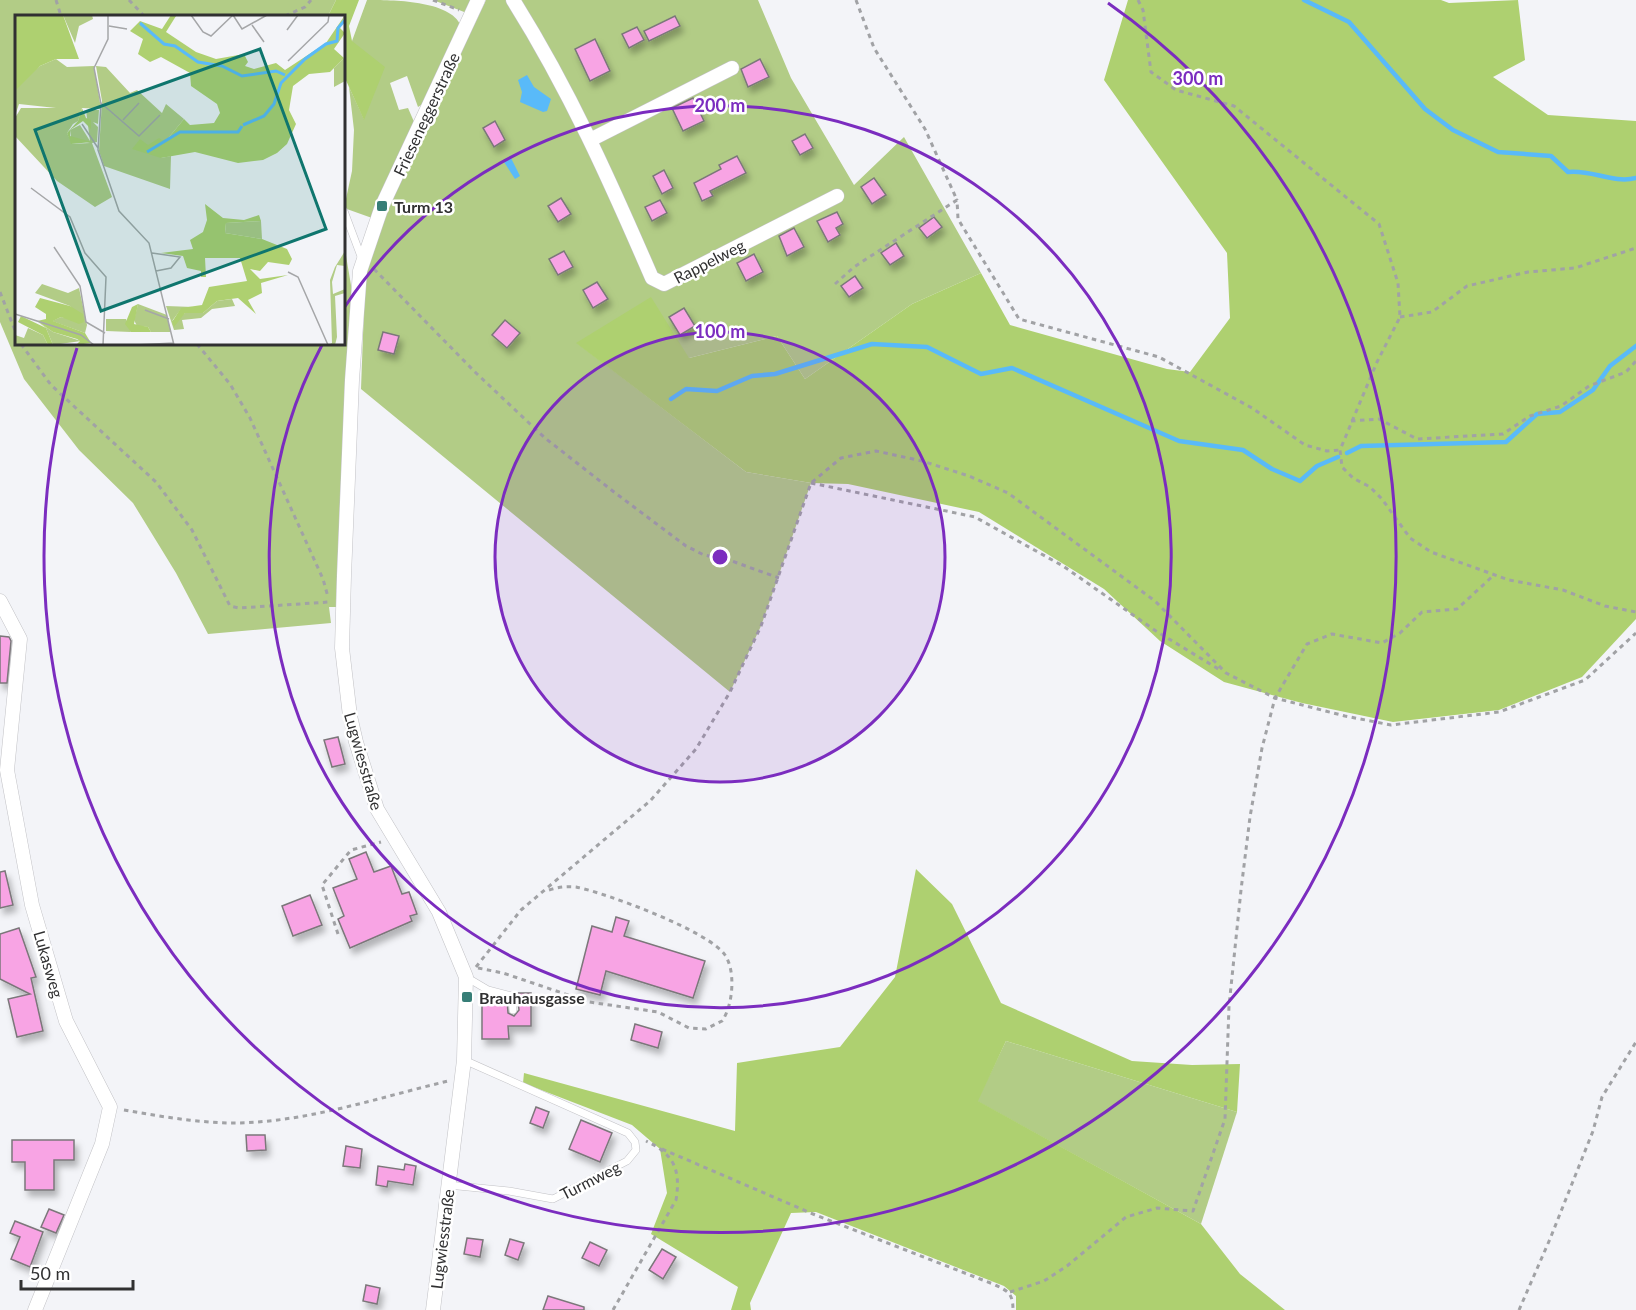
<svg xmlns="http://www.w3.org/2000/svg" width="1636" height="1310" font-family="Lato,sans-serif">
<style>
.green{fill:#b2cc86}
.forest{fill:#aed070}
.water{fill:#59baf9}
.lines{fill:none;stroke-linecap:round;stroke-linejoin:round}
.stream{stroke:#59baf9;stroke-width:4.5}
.building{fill:#f8a4e4;stroke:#7b777a;stroke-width:1.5;filter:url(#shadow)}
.service-casing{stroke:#c2c2c6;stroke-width:8}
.minor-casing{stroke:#c2c2c6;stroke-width:15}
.path{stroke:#a1a2a5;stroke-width:3;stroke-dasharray:4.5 4.5;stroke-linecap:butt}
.service{stroke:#fff;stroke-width:7}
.minor{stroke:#fff;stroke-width:14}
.ring{fill:none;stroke:#7b2cbf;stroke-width:3}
.poi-dot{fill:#377e77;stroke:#fff;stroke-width:2}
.labels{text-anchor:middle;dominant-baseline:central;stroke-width:5;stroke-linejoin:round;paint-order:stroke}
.street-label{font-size:16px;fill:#303031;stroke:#fff}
.poi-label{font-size:16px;font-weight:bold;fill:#303031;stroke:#fff;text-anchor:start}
.inset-river{fill:none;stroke:#59baf9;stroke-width:3}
.inset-road{fill:none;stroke:#a5a6a8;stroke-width:1.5}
.view{fill:#0f766e;fill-opacity:0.15;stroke:#0f766e;stroke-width:3}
.inset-edge{fill:none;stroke:#303031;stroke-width:3}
.centre{fill:#7b2cbf;stroke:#fff;stroke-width:3}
.ring-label{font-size:18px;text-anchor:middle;font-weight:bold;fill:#7b2cbf;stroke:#fff;stroke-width:5;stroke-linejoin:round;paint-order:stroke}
</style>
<defs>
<filter id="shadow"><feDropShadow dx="3.5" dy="6" stdDeviation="3" flood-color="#0004"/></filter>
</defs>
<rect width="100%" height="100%" fill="#f3f4f8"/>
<g class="green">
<path d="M0,0H336L328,16H16V344H344V244L352,291L338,607H329L331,623L208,634L176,573L133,503L79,450L24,379L0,322Z"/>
<path d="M367,0C391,0 451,0 461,26L426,102L418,107L407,76L390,83L399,110L408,108L415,124L372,218L344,208L352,171L354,130L349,87L364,119L352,41Z"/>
<path d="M433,0H475L472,15Z"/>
<path d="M486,0H758L791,78L854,185L904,137L981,273L912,304L805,379L777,336L689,358L577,343L746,472L811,483L761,626L730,692L361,389L365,281L370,257L397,188Z"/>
<path d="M1006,1041L1237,1112L1201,1224L977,1101Z"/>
</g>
<g class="forest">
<path d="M336,0H359L349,26L352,41L385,67L364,120L344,76V16H328Z"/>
<path d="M1128,0H1441L1449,3L1518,0L1525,60L1493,77L1548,115L1636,121V619L1582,677L1499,710L1393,722L1302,703L1224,682L1160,641L1104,589L979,512L848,484L811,483L746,472L576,343L651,297L689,358L777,336L805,379L912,304L981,273L1010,325L1167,369L1190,372L1230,318L1227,253L1104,80Z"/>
<path d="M916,869L952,904L1001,1003L1132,1061L1192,1065L1240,1064L1237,1112L1006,1041L978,1101L1201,1224L1240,1274L1285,1310H1016V1296L1004,1286L816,1212L791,1213L750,1303L751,1310H731L738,1287L651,1234L667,1193L660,1149L632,1125L523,1083L524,1073L735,1131L737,1063L840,1047L895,977Z"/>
</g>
<g class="water">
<path d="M527,75L534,87L551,99L547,111L543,112L520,102L522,92L518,80Z"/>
<path d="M511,158L520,176L515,179L504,162Z"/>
</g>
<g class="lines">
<g class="stream">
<path d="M1304,0L1349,22L1425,109L1453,130L1498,152L1551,156L1568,172C1591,169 1613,184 1636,178"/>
<path d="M671,399L686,389L717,391L752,376L775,374L872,344L927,347L981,374L1012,368L1179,441L1243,450L1272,469L1300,481L1317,466L1338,457"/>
<path d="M1347,453L1361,446L1506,442L1537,414L1560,412L1593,390L1610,366L1636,346"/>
</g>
</g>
<g class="building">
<path d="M675,16L680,26L649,41L644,31Z"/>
<path d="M637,27L644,40L629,48L622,34Z"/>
<path d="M595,39L610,71L590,81L575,49Z"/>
<path d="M760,59L769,77L748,87L741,69Z"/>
<path d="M693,98L704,121L683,131L672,108Z"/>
<path d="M495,121L505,140L494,147L483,128Z"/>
<path d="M805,134L813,148L800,155L792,141Z"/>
<path d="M737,156L746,173L710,191L713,196L702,201L694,183L721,169L719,165Z"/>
<path d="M664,170L673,188L662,194L653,176Z"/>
<path d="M874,178L886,195L872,204L861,187Z"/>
<path d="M561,198L571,214L558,222L548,206Z"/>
<path d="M660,200L667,213L652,221L645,207Z"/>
<path d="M837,212L843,224L836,228L840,235L828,242L817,221Z"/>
<path d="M934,217L942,227L927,238L919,228Z"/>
<path d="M794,228L804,247L787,256L779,236Z"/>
<path d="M896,243L904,256L890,265L881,253Z"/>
<path d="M564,251L573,267L558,275L549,259Z"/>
<path d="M754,254L763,272L746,281L737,263Z"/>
<path d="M855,276L863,288L849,297L841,286Z"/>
<path d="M597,282L608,299L593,308L583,290Z"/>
<path d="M684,308L695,326L680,335L669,317Z"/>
<path d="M505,320L520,333L507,348L492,335Z"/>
<path d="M383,332L399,336L394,354L378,350Z"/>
<path d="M0,636L9,637L11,641L7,683H0Z"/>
<path d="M338,737L345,764L332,767L324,740Z"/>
<path d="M366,852L374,872L391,866L402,894L409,892L417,914L410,916L412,921L350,948L338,919L344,916L333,888L357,879L349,859Z"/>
<path d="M5,871L13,905L0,908V872Z"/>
<path d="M310,895L322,925L293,936L282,906Z"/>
<path d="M616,917L629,921L624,936L705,961L693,998L606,971L600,995L576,989L592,926L612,932Z"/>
<path d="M19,928L36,977L31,978L43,1031L17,1037L8,999L30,994L0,979V934Z"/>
<path d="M517,993H531V1026H508L509,1039H482V1000H507L508,1013L514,1016L519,1010Z"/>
<path d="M635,1024L662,1032L658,1048L631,1040Z"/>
<path d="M536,1107L549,1112L543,1128L530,1123Z"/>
<path d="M581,1120L612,1133L600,1162L569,1149Z"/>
<path d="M246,1135H265L266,1150L247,1151Z"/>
<path d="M12,1140H74V1160H54V1190H25V1162H12Z"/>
<path d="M346,1146L362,1149L360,1168L343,1166Z"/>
<path d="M405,1164L416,1166L413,1185L388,1181L387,1187L376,1185L378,1166L404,1170Z"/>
<path d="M49,1209L64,1215L56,1233L41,1227Z"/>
<path d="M15,1221L43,1232L30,1267L11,1259L20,1237L10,1233Z"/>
<path d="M467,1238L483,1240L480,1257L464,1254Z"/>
<path d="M510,1239L524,1243L518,1260L505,1255Z"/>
<path d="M590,1242L607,1250L599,1266L582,1258Z"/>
<path d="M662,1249L676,1257L663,1279L649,1270Z"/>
<path d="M366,1285L380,1288L377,1304L363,1301Z"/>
<path d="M548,1296L584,1307V1310H543Z"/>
</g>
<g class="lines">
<defs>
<g id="service">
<path d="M344,211L362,259"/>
<path d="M466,977L488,990L512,996L513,1010"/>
<path d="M448,1185L509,1191L553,1199L627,1161L636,1150L635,1142L628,1133L464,1060"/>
</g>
<g id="minor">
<path d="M513,0C569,89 610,181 652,278L664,284L837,196"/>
<path d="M592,139L732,68"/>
<path d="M0,601L20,639L7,770L32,905L66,1021L110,1107L102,1144L35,1310"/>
<path d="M433,1310L464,1060L466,977L439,912L377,809L356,742L350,716L342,648L344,576L352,380L360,271L382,206L478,0"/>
</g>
</defs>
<use href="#service" class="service-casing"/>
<use href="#minor" class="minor-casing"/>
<g class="path">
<path d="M56,0L61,16"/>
<path d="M129,0L144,16"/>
<path d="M433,0L459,10"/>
<path d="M856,0L874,48L925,129L957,200"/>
<path d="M1138,0L1143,10L1151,72L1176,90L1234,106L1379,224L1398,283L1400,317L1377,362L1340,450L1342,467L1353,478L1370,487L1382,499L1410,538L1431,552L1509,580L1563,590L1605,606L1636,612"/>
<path d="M285,16L305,7L311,0"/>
<path d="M374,269L476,373L545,438L614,492L686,546L704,555L729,560L779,578"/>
<path d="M835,284L854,267L957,200L958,219L1019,319L1159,357L1252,408L1305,445L1327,451L1340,450"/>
<path d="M0,292L16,333"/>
<path d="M1400,317L1432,312L1467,286L1528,272L1575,268L1636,248"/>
<path d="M21,344L51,385L156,482L192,530L230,606L239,608L329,602"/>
<path d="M197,344L230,384L250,418L323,579L328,597"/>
<path d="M1351,421L1379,419L1417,439L1503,434L1530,416L1561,406L1589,386L1626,372L1636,361"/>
<path d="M811,483L975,517L1063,566L1156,631L1220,670"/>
<path d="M338,934L322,885L351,850L381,842"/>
<path d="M476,967L521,910L650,801L696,749L730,692L761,626L811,483L841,458L876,451L922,461L969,476L1008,493L1155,601L1226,673L1275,698L1345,716L1391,725L1499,712L1585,680L1636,633"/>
<path d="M478,968L503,973L589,1002L658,1012L689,1028L706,1029L722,1021C733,1006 736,971 725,955C709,931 606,893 576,887C567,886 558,887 549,890"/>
<path d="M124,1110C158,1116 193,1122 228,1123C301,1124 377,1098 448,1081"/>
<path d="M662,1149L813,1214L993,1284C1008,1291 1013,1293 1013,1310"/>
<path d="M1010,1292L1044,1281L1067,1266L1126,1217L1157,1208L1193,1211L1225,1119L1229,1006L1241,890L1250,817L1262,748L1275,698L1307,644L1332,634L1382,643L1400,633L1422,612L1457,609L1494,575"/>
<path d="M613,1310L676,1200C681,1170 674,1154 646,1141"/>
<path d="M1519,1310L1550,1239L1593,1131L1602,1097L1636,1042"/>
</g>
<use href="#service" class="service"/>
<use href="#minor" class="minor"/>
</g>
<circle cx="720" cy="557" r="225" fill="#7b2cbf" fill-opacity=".12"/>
<g class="ring">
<circle cx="720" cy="557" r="225"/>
<path d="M344 308A451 451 0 1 1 322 345"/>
<path d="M1108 3A676 676 0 1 1 77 348"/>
</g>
<g class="poi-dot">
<rect x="376" y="200" width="12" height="12" rx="3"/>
<rect x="461" y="991" width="12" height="12" rx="3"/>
</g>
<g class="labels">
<g class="street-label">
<text transform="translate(426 114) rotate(-65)">Frieseneggerstraße</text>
<text transform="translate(709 261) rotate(-27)">Rappelweg</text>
<text transform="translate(364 761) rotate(74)">Lugwiesstraße</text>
<text transform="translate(49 964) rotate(74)">Lukasweg</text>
<text transform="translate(590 1180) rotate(-27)">Turmweg</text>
<text transform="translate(442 1239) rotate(-83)">Lugwiesstraße</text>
</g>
<g class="poi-label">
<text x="394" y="206">Turm 13</text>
<text x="479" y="997">Brauhausgasse</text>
</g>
</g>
<g transform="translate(15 15)">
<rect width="330" height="330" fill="#f3f4f8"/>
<path d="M48,0H77L78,4L64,11L60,28ZM329,43L330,66L319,72V53ZM41,44L52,52L79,51L86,94L67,93L63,106L58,109L52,118L57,129L75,128L56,123L55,115L65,110L75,126L71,95H84L83,109L78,107L83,112L82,127L77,128L97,182L80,192L42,166L0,121V103L6,93H41L4,89L0,101V76L7,65L25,51ZM81,51L91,52L115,78L122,75L147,98L151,89L169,104L150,127L146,143L156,141L155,174L89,151L84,136L87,86ZM246,206L247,224L210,218L211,208ZM330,236V251L322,250L317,267L318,279L330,274V278L320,281L322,322L320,330H313L317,328L315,265L320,252ZM27,269L53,278L64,273L72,310L70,318L37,306L46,302L69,307L55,291L20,278ZM217,284L220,291L197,294L186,303L167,305L169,314L159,315L151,291L178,292L166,294L157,306L170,298H188L202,286ZM123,289L152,300L156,317H136L133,312L122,311L119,305ZM91,304H111L116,317L91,316ZM22,306L38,317L66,326L38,330L31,313ZM13,313L28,320L33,330H0V320L9,323Z" fill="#b2cc86"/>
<path d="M0,0H48L64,44H41L25,51L0,76ZM156,0L161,1L151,17L181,37L201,44L229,39L233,47L230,51L239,54L261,48L270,55L311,28L330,0L325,13L330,18L319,34L329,43L315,57L294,59L278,71L274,95L281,109L272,129L262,138L248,145L223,148L180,137L146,143L117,134L125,124L133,130L144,123L150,127L169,104L175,110L199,108L205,98L202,89L176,71L175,58L146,42L135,47L123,39L128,24L115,16L125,6L147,14ZM67,93L71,103L76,105V114L68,106L55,115V121L77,127L56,129L52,118L63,106ZM190,189L208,203L229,205L244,200L246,206L211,208L210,218L247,224L272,234L277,244L274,250L253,247L245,256L235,254L245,264L273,260L246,268L247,278L233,285L241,299L223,283L202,286L188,298H170L159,312L157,307L166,293L187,290L194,272L232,266L225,243H190L191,262H186V256L172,253L168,241L146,238L178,234L175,225L188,217L192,205ZM25,283L55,291L68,299L69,307L64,309L46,302L38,306L70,318L76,328L61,330L65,326L62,324L38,317L22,306L31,304V299L20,292ZM123,289L119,309L133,312L136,317H116L110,309L117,292ZM6,301L31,313L38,330H33L28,320L3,307Z" fill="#aed070"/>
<path class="inset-river" d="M125,8L149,29L160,31L183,47L207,51L227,61L261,56L270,60M228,110L249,101L259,89L266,68L290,44L311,29L322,26L323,13L330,5M132,137L165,117H223L227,111"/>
<path class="inset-road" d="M93,0V24L79,53L86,89L83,135L104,196L134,228L159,330M176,0L188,17L196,21L218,0M218,0L227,14L252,0M237,10L249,27M94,11L112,14M272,15L283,0H288M273,46L313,7L314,0M86,88L124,121L145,100M108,105L124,88M67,109L83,133M16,173L55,202L70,238L91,262L88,330M39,232L65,271L71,307L90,318M137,238L165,242L156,253L141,256M273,257L283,262L313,330M130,295L154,304M0,299L66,320L79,330M120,330L159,328"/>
<path class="view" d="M245,34L311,214L86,296L20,115Z"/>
<rect width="330" height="330" class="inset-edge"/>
</g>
<circle cx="720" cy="557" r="9" class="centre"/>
<g class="ring-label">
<text x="1198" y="85">300 m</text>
<text x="720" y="112">200 m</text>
<text x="720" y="338">100 m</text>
</g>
<path d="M21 1280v9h112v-9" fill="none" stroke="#303031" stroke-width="3"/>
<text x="30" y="1280" font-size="18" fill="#303031" stroke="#ffffff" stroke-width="4.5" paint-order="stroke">50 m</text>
</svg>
